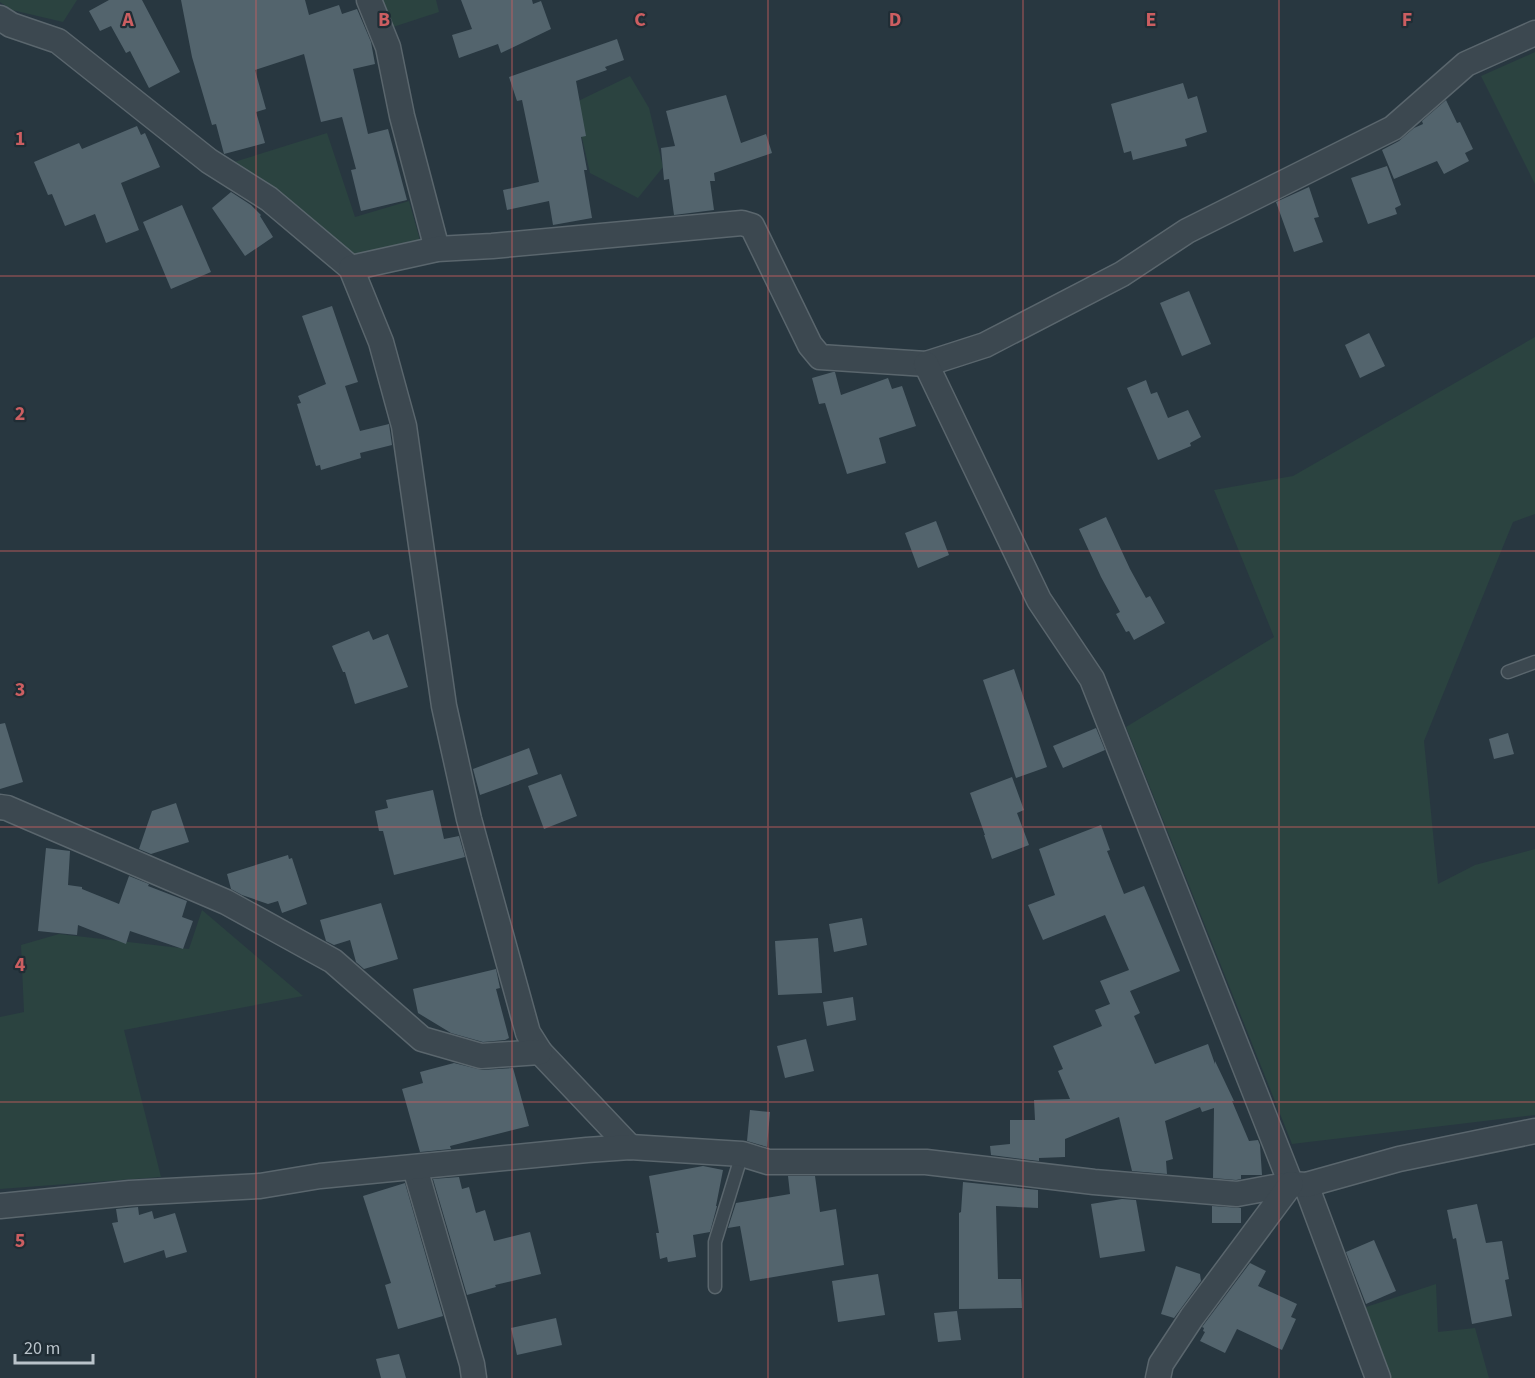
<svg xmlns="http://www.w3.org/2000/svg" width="1535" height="1378" font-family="'Source Sans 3',sans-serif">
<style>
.green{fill:#2b4340}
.building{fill:#53646d}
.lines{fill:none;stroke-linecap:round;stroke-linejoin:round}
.lane-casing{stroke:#5a666d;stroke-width:15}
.street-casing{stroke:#5a666d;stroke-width:27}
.lane{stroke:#3c4850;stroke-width:12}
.street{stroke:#3c4850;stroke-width:24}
.grid{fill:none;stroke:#cc5e61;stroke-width:1.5;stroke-opacity:0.55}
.grid-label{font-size:20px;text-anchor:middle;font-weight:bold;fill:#cc5e61;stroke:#202d35;stroke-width:4.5;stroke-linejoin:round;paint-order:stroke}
</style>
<rect width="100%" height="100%" fill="#283740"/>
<g class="green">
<path d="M0,0H77L63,22L12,10L0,2Z"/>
<path d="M378,0H436L439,12L390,28Z"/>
<path d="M1535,52V184L1481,76Z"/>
<path d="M630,76L649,108L663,167L638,198L590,173L574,103Z"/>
<path d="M327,133L355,217L409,201L420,240L346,257L231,163Z"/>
<path d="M1535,337V514L1513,522L1424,741L1438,884L1475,865L1535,849V1115L1292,1144L1126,727L1274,637L1214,490L1293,476Z"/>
<path d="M202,910L303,996L124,1030L161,1177L0,1189V1017L24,1012L21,945L59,934L189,949Z"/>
<path d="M1436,1284L1438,1332L1475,1328L1489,1378H1387L1363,1308Z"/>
</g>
<g class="building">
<path d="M109,0H142L180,72L149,88L130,51L126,53L111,26L100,31L89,11Z"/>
<path d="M181,0H305L309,15L339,5L342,14L357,9L371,42L375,64L353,69L368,134L388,129L407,200L361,211L351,170L356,169L342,117L321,122L304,54L255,70L266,109L256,112L265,143L224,154L216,124L212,125L192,57Z"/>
<path d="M461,0H532L533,4L541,1L551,29L501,53L498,44L459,58L452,35L472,29Z"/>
<path d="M617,39L624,60L605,67L607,70L576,81L586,136L581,137L587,170H584L592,218L553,225L549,201L507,210L503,190L539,182L522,100L517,101L509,77Z"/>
<path d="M1183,83L1188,99L1197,96L1207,132L1185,139L1187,146L1133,160L1131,151L1124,153L1111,104Z"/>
<path d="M726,95L741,143L766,134L772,153L714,173L715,181H710L714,210L674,215L669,179L664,180L661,148L675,146L666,111Z"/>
<path d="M1446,100L1457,123L1460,122L1473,149L1465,153L1469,161L1444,174L1437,161L1394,179L1382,150L1399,141L1414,128L1423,124L1422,121Z"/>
<path d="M137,126L141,135L145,133L160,167L121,183L139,230L106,243L95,214L65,226L52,194L48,195L34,162L79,143L82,149Z"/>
<path d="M1387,166L1401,205L1395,208L1397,214L1368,224L1351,178Z"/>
<path d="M1309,187L1319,217L1314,218L1323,242L1294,252L1276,202Z"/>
<path d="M231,192L251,205L261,215L260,216L273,237L245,256L212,208Z"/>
<path d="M182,205L211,272L171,289L143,222Z"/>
<path d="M1189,291L1211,344L1182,356L1160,303Z"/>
<path d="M332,306L358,382L345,386L360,431L389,424L392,445L360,453L361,458L321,470L320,465L316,466L297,404L301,403L298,396L326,384L302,316Z"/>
<path d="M1369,333L1385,366L1360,378L1345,345Z"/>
<path d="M833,372H835L841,395L888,378L892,389L902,386L916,426L879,438L886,463L847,474L825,403L819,404L812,378Z"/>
<path d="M1146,380L1151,394L1157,392L1168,418L1188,410L1201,437L1190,443L1191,446L1158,460L1127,388Z"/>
<path d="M1106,517L1130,569L1146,598L1150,596L1165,623L1134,640L1129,631L1126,632L1116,614L1120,612L1101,577L1079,529Z"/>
<path d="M936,521L949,555L918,568L905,533Z"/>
<path d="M369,631L373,640L388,634L408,687L355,704L345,672H343L332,646Z"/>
<path d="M1014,669L1047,767L1016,778L983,680Z"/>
<path d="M5,723L23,782L0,789V724Z"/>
<path d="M1096,728L1105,750L1063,768L1053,746Z"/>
<path d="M1508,733L1514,754L1494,759L1489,739Z"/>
<path d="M529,748L538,774L480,795L473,769Z"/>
<path d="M561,774L577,816L544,829L528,786Z"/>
<path d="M1012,777L1024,810L1017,813L1029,845L992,859L984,835H985L970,793Z"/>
<path d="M433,790L444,839L459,836L465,857L394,875L383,831H379L375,811L388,808L386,800Z"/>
<path d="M176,803L189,842L151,854L139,849L152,811Z"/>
<path d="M1101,825L1110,850L1107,851L1124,894L1144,886L1180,971L1130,991L1140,1013L1134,1016L1155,1064L1208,1044L1215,1064V1061L1234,1101H1232L1249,1141L1258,1140L1260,1145L1262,1175H1241V1179L1236,1180L1213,1178L1214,1108L1202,1112L1200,1107L1165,1121L1173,1159L1166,1161L1167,1174L1132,1171L1119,1117L1065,1139V1157L1039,1158V1161L991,1155L990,1146L1010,1144V1120H1035L1034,1100L1070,1099L1058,1071L1063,1069L1053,1046L1102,1026L1095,1010L1110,1004L1100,981L1129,970L1105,915L1043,940L1028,905L1055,895L1039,849Z"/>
<path d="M46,848L70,851L68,885L82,887V889L119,904L129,876L149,884L148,886L187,901L182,917L193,921L183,949L130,931L126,944L78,925L77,935L38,931Z"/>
<path d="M288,855L289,859L292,858L307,904L282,913L278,901L268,904L242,895L231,889L227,874Z"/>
<path d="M381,903L398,959L364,969L356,962L350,940L334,945L326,941L320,920Z"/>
<path d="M862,918L867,945L834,952L829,924Z"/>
<path d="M818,938L822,993L778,995L775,941Z"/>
<path d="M496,969L500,988L496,989L509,1038L505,1040L483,1042L451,1033L418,1013L413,989Z"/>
<path d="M853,997L856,1020L827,1026L823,1002Z"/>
<path d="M806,1039L814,1071L785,1078L777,1046Z"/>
<path d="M454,1063L482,1070L513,1068L529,1126L450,1146L451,1149L420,1152L402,1089L423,1083L420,1072Z"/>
<path d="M750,1110L770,1112L767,1147L747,1141Z"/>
<path d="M703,1166L723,1170L716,1206H717L710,1232L693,1235L696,1257L668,1262L667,1257L660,1259L656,1233H659L649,1176Z"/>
<path d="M788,1176H815L820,1212L836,1209L844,1265L750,1281L740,1226L728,1228L736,1203L790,1194Z"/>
<path d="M459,1177L462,1189L469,1187L476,1213L485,1210L494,1241L530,1232L541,1274L495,1285L496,1287L467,1295L433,1179Z"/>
<path d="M963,1182L1038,1190V1208L996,1206L998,1279H1021L1022,1308L959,1309V1213L961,1212Z"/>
<path d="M405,1183L443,1316L398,1329L385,1285L391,1283L363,1196Z"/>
<path d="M1122,1199L1136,1200L1145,1251L1100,1258L1091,1204Z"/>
<path d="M1477,1204L1486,1243L1502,1241L1509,1279L1505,1280L1512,1316L1472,1324L1456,1238L1453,1239L1447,1210Z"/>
<path d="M1212,1206L1241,1208V1223H1212Z"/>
<path d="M138,1207L139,1215L152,1211L154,1219L175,1213L187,1252L166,1258L164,1250L124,1263L112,1223L118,1222L116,1209Z"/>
<path d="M1374,1240L1396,1291L1366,1304L1346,1252Z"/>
<path d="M1250,1263L1266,1271L1258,1286L1297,1304L1291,1317L1296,1319L1282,1350L1237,1329L1225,1353L1200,1341L1205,1332L1203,1331L1204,1328L1202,1327Z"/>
<path d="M1176,1266L1200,1274L1201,1281L1174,1318L1161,1314Z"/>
<path d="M878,1274L885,1315L838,1322L832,1281Z"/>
<path d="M957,1311L961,1340L938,1342L934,1313Z"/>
<path d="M556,1318L562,1345L517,1355L511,1328Z"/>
<path d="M399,1354L406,1378H381L376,1359Z"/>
</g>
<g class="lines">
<defs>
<g id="lane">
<path d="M1508,672L1535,662"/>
<path d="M715,1287V1242L742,1154"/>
</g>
<g id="street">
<path d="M369,0L388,47L402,116L437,249"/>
<path d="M0,18L11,25L58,41L209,161L269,199L351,268L381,342L404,426L444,706L469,819L528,1033L540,1052L630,1147"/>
<path d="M351,268L437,249L492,246L742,223L752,226L810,345L820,357L926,364L985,345L1122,274L1187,231L1393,128L1466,64L1535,33"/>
<path d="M926,364L1039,600L1092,679L1291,1184"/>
<path d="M0,807L7,808L226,902L333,961L422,1039L481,1056L540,1052"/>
<path d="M415,1168L472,1364L474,1378"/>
<path d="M1306,1185L1378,1378"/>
<path d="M0,1206L130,1193L260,1186L320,1176L587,1150L630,1147L742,1154L768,1162H926L1094,1182L1237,1194L1291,1184L1306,1185L1399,1159L1535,1131"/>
<path d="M1158,1378L1161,1364L1192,1317L1291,1184"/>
</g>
</defs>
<use href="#lane" class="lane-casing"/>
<use href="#street" class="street-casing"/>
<use href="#lane" class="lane"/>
<use href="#street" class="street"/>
</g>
<path class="grid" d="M256,0V1378M512,0V1378M768,0V1378M1023,0V1378M1279,0V1378M0,276H1535M0,551H1535M0,827H1535M0,1102H1535"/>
<g class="grid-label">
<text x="128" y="26">A</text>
<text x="384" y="26">B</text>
<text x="640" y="26">C</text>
<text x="895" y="26">D</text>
<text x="1151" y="26">E</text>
<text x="1407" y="26">F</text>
<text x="20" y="145">1</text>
<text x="20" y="420">2</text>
<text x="20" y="696">3</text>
<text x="20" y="971">4</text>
<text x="20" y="1247">5</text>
</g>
<path d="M15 1354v9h78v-9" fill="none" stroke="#b9c3ca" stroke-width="3"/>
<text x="24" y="1354" font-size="18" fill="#b9c3ca" stroke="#202d35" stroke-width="4.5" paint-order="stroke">20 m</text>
</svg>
